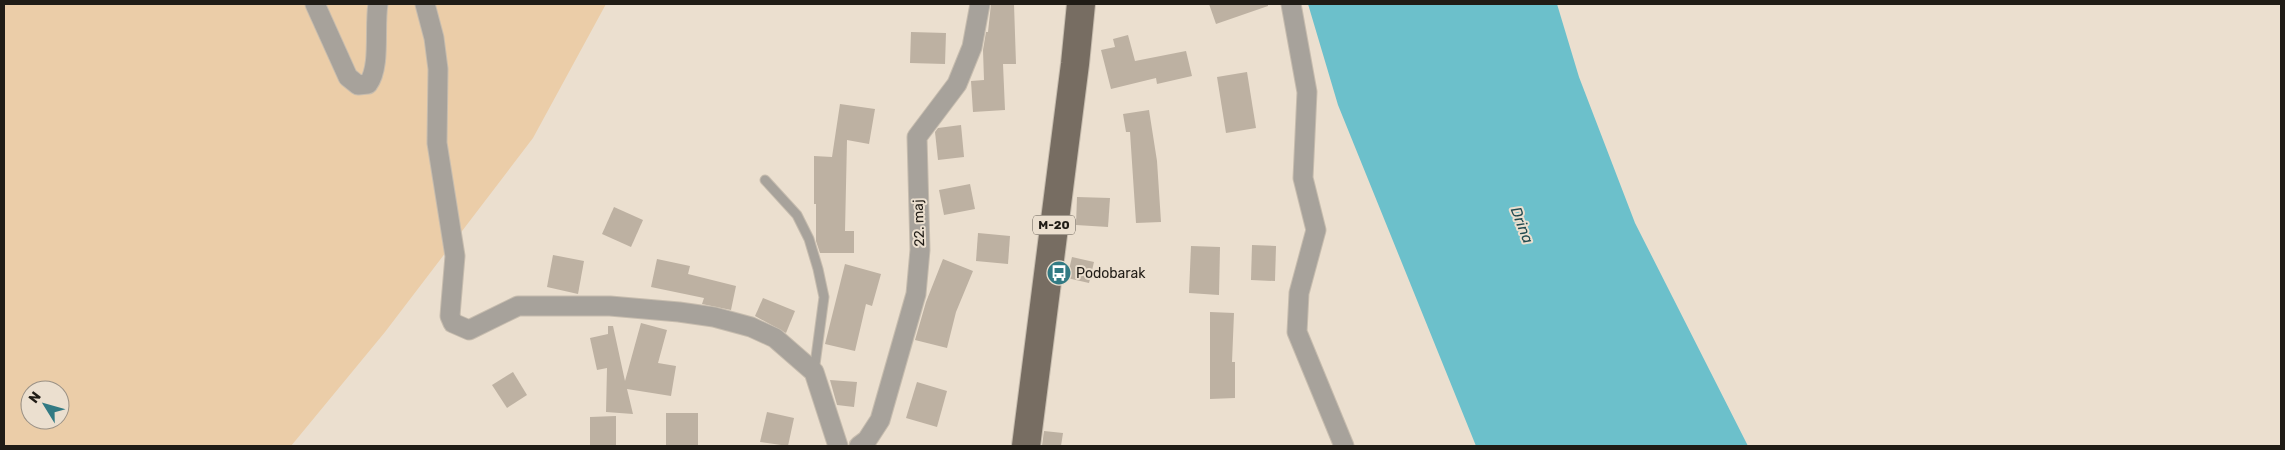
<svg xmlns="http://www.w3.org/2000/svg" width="2285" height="450" font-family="Rubik,sans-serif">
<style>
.green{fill:#ebcda8;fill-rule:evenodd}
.water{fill:#6cc0cb}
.building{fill:#bdb1a2}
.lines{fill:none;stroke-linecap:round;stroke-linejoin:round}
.lane-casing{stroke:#c6bcae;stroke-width:11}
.street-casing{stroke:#c6bcae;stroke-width:21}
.primary-casing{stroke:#c6bcae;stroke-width:30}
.lane{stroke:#a7a29b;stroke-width:9}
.street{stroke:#a7a29b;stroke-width:19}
.primary{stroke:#776d62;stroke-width:28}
.labels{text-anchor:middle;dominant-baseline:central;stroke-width:4;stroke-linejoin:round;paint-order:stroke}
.shield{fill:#ebdfcf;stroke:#5d564e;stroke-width:1}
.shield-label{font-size:12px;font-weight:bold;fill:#201c16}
.street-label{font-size:14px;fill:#201c16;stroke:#ebdfcf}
.poi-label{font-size:14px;fill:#201c16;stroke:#ebdfcf;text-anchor:start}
.water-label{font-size:15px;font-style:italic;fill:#224a4f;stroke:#ebdfcf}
</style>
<rect width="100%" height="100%" fill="#ebdfcf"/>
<path class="green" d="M4,4H606L533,138L385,332L291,446H4ZM30,390H60V420H30Z"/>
<path class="water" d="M1308,4H1557L1579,77L1635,223L1748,446H1476L1338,105Z"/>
<g class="building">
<path d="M991,4H1014L1016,64H1003L1005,110L973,112L971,81L984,80L983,50L986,32H988Z"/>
<path d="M1209,4H1268V6L1216,24Z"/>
<path d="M911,32L946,33L945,64L910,63Z"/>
<path d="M1128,35L1135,61L1186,51L1192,76L1157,84L1156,78L1111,89L1101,50L1115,47L1113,39Z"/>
<path d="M1247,72L1256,128L1226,133L1217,77Z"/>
<path d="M840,104L875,109L869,144L847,140L845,231H854V253H820L816,241V204H814V156L832,157Z"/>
<path d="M1149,110L1157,161L1161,222L1136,223L1130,132H1126L1123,114Z"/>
<path d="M961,125L964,157L938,160L935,132L938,128Z"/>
<path d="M970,184L975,209L944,215L939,190Z"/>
<path d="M1077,197L1110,198L1108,227L1076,225Z"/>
<path d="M614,207L643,220L631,247L602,234Z"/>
<path d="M978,233L1010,236L1008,264L976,261Z"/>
<path d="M1252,245L1276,246L1275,281L1251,280Z"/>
<path d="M1191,246L1220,247L1219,295L1189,293Z"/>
<path d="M553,255L584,261L578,294L547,287Z"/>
<path d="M1072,257L1094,262L1089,283L1067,278Z"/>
<path d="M657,259L690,266L688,274L736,286L731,310L702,304L704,298L651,287Z"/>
<path d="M943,259L973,271L956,312L947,348L915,340L926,302Z"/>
<path d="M845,264L881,274L872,306L866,304L855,351L825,344Z"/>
<path d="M763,298L795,311L786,333L755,316Z"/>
<path d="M1210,312L1234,313L1232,362H1235V398L1210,399Z"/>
<path d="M641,323L667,330L658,363L676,366L671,396L627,389L633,414L606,412L607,368L597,370L590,338L608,334V326H613L625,381Z"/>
<path d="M513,372L527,395L507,408L492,385Z"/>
<path d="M830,380L857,382L854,407L837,405Z"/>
<path d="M917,382L947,391L937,427L906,418Z"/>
<path d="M767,412L794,418L788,446L760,442Z"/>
<rect x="666" y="413" width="32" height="32"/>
<path d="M616,416V446H590V417Z"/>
<path d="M1044,431L1063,433L1061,446H1042Z"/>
</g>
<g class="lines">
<defs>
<path id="lane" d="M765,180L797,215L809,239L818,269L824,297L814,372"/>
<g id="street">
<path d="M315,4L348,77L358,85L368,84C381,67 374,27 378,4"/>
<path d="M425,4L434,38L438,69L437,143L455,256L451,303L450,316L453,323L469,330L518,306H610L679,312L714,317L751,327L775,338L814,372L838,446"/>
<path d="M1291,4L1307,92L1303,178L1316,230L1299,293L1297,332L1344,446"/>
<path d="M859,446L867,440L880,420L916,294L920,250L917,137L957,84L972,47L980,4"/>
</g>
<path id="primary" d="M1026,446L1075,64L1081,4"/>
</defs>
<use href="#lane" class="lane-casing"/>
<use href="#street" class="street-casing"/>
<use href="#primary" class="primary-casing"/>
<use href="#lane" class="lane"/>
<use href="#street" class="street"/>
<use href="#primary" class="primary"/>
</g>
<defs>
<symbol id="bus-disc" viewBox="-11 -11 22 22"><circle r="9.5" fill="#327a83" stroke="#ebdfcf"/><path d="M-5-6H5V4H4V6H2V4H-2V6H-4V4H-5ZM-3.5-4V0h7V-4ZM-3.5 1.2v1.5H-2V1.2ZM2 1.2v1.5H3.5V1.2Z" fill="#fff"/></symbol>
</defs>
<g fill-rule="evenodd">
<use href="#bus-disc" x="1045" y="259" width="28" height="28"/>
</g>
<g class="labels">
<rect class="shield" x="1033" y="215.5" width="42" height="19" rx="4"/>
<g class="shield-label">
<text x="1054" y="225">M-20</text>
</g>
<g class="street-label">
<text transform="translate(919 223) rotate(-92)">22. maj</text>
</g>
<g class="poi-label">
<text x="1076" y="273">Podobarak</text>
</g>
<g class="water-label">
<text transform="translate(1522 225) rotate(69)">Drina</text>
</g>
</g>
<rect width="2285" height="450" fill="none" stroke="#201c16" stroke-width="10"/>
<g transform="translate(45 405) rotate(307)"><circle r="24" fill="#ebdfcf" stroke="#9a9185"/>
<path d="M0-4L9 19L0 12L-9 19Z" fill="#327a83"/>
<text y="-8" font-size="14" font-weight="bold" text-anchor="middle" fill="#201c16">N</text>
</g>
</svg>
